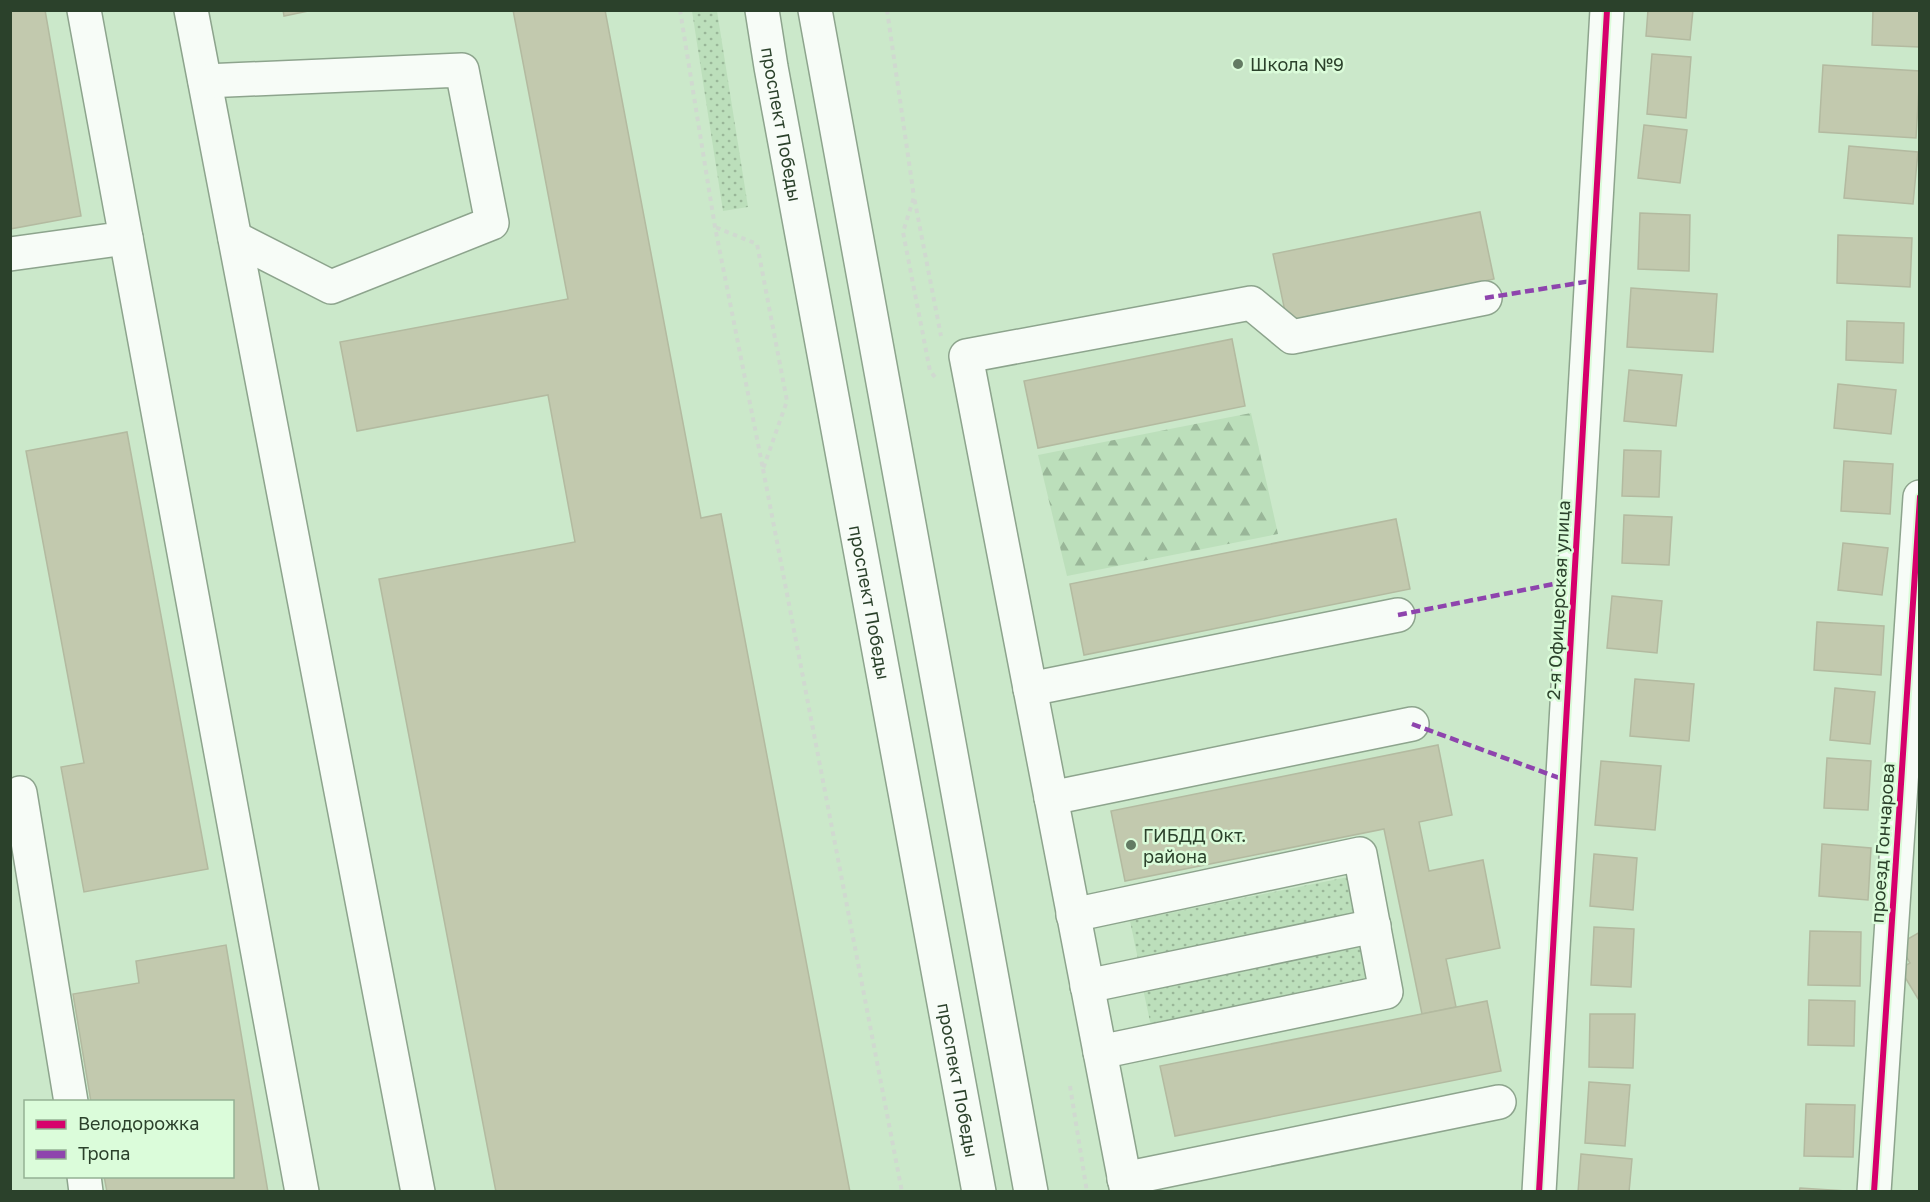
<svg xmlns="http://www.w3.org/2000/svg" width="1930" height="1202" font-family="'Golos Text',sans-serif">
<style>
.grass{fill:url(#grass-dots)}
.forest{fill:url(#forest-firs)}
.building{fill:#c2c9ae;stroke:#b3baa0;stroke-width:1.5}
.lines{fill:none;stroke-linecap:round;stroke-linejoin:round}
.minor-casing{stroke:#8da48d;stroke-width:36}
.major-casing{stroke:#8da48d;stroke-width:36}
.path{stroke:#d0d9d0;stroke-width:4;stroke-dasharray:4.5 4.5;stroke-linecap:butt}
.minor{stroke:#f7fcf7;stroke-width:33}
.major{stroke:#f7fcf7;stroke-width:33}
.quiet{stroke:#8e44ad;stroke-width:4.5;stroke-dasharray:9 4.5;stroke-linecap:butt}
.cycleway-casing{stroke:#dbfcda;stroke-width:10}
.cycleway{stroke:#d6006c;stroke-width:6}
.poi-dot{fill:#637b63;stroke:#dbfcda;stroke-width:2}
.labels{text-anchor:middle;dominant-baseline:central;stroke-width:5;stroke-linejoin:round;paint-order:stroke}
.poi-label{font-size:18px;fill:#2b412b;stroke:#dbfcda;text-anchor:start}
.street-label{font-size:18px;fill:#2b412b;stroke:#dbfcda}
</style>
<defs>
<pattern id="grass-dots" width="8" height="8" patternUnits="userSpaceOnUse" patternTransform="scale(1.5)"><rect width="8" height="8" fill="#bcdfbb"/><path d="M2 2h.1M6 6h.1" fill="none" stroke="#99b698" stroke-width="1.8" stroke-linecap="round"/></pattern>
<pattern id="forest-firs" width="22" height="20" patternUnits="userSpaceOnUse" patternTransform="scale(1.5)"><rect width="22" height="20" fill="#bcdfbb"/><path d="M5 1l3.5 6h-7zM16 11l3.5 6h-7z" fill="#99b698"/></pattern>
</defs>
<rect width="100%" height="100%" fill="#cbe8ca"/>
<g class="grass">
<path d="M692,11H717L748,207L723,211Z"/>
<path d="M1353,876L1362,918L1139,964L1130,921Z"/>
<path d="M1365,937L1374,980L1151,1026L1142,984Z"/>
</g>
<path class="forest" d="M1251,413L1278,534L1067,576L1038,455Z"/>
<g class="building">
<path d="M10,10H45L81,216L10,229Z"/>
<path d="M283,10H313L284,16Z"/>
<path d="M513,10H605L701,518L721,514L850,1192H496L379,579L575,542L548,395L357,431L340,342L568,299Z"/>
<path d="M1648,10H1693L1690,40L1646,36Z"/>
<path d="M1873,10H1920L1919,47L1872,45Z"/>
<path d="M1652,54L1691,57L1686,118L1647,114Z"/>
<path d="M1823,65L1920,71L1916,138L1819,132Z"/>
<path d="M1644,125L1687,130L1680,183L1638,178Z"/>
<path d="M1849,146L1918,152L1913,204L1844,198Z"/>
<path d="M1480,212L1494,279L1287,321L1273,254Z"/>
<path d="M1640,213L1690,215L1689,271L1638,269Z"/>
<path d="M1838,235L1912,238L1910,287L1837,283Z"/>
<path d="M1631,288L1717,294L1713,352L1627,347Z"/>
<path d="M1847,321L1904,323L1903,363L1846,360Z"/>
<path d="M1232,339L1245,406L1038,448L1024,381Z"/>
<path d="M1629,370L1682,375L1676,426L1624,421Z"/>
<path d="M1838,384L1896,390L1891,434L1834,428Z"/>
<path d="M127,432L208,869L84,892L61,767L84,763L26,451Z"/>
<path d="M1624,450L1661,451L1659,497L1622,496Z"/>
<path d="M1844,461L1893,464L1890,514L1841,511Z"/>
<path d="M1624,515L1672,517L1669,565L1622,563Z"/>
<path d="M1396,519L1410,589L1084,655L1070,584Z"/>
<path d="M1843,543L1888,548L1882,595L1838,590Z"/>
<path d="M1612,596L1662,601L1657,653L1607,648Z"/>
<path d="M1817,622L1884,626L1881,675L1814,670Z"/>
<path d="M1635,679L1694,684L1689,741L1630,736Z"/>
<path d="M1835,688L1875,692L1870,744L1830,740Z"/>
<path d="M1438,745L1452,815L1419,822L1429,871L1483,860L1500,948L1446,959L1456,1007L1422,1014L1384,829L1125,881L1111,811Z"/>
<path d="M1827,758L1871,761L1868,810L1824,808Z"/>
<path d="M1601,761L1661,766L1655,830L1595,825Z"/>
<path d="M1822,844L1871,848L1868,900L1819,896Z"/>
<path d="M1594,854L1637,858L1633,910L1590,906Z"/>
<path d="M1594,927L1634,929L1631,987L1591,985Z"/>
<path d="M1810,931L1861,932L1860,986L1808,985Z"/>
<path d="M1920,932V1002L1900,969L1910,963L1899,944Z"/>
<path d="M226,945L268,1192H107L104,1176H232V1102H91L73,994L139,983L136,961Z"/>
<path d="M1809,1000L1855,1001L1854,1046L1808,1045Z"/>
<path d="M1487,1001L1501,1071L1175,1136L1160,1066Z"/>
<path d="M1590,1014H1635L1633,1068L1589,1067Z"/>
<path d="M1589,1082L1630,1085L1625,1146L1585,1143Z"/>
<path d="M1806,1104L1855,1105L1853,1157L1804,1156Z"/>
<path d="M1581,1154L1632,1159L1629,1192H1578Z"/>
<path d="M1800,1188L1846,1191V1192H1799Z"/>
</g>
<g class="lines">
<defs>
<g id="minor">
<path d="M191,10L418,1192"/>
<path d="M205,81L462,70L492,223L331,287L235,238"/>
<path d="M126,238L302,1192"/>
<path d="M10,254L126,238L84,10"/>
<path d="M1030,689L1398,615"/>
<path d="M20,793L71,1102"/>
<path d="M1051,798L1412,724"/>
<path d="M1073,915L1360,854L1386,992L1100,1052"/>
<path d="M1087,986L1374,926"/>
<path d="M84,1176L86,1192"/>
<path d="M1124,1179L1499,1102"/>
<path d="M1127,1192L966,356L1251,303L1292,337L1485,298"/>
<path d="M1539,1192L1607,10"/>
<path d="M1874,1192L1920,497"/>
</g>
<g id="major">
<path id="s1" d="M762,10L771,67L979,1192"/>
<path d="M815,10L1031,1192"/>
</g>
</defs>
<use href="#minor" class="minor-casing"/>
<use href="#major" class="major-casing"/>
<g class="path">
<path d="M680,10L715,227L763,469L787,401L757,244L715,227"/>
<path d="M887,10L914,197"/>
<path d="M935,377L930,371L903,232L914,197L941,336"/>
<path d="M763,469L902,1192"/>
<path d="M1070,1086L1087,1192"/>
</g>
<use href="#minor" class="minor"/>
<use href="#major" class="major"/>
<g class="quiet">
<path d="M1485,298L1591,281"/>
<path d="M1398,615L1574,580"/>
<path d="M1412,724L1562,779"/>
</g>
<defs>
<g id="cycleway">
<path d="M1539,1192L1607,10"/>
<path d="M1874,1192L1920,497"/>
</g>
</defs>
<use href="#cycleway" class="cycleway-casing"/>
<use href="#cycleway" class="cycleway"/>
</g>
<g class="poi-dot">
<circle cx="1238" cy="64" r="6"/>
<circle cx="1131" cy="845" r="6"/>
</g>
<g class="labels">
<g class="poi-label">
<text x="1250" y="64">Школа №9</text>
<text x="1143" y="835">ГИБДД Окт.<tspan x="1143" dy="21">района</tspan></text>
</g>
<g class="street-label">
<text stroke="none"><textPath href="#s1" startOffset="116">проспект Победы</textPath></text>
<text transform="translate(1558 600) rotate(-87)">2-я Офицерская улица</text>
<text stroke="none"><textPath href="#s1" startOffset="602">проспект Победы</textPath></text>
<text transform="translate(1882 843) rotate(-86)">проезд Гончарова</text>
<text stroke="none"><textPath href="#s1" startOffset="1088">проспект Победы</textPath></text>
</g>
</g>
<rect width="1930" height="1202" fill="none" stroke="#2b412b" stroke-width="24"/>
<rect x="24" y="1100" width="210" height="78" fill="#dbfcda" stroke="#95b194" stroke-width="1.5"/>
<rect x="36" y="1120" width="30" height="9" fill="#d6006c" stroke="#95b194" stroke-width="1.5"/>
<text x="78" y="1130" font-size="18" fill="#2b412b">Велодорожка</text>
<rect x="36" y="1150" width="30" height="9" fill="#8e44ad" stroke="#95b194" stroke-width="1.5"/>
<text x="78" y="1160" font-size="18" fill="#2b412b">Тропа</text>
</svg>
